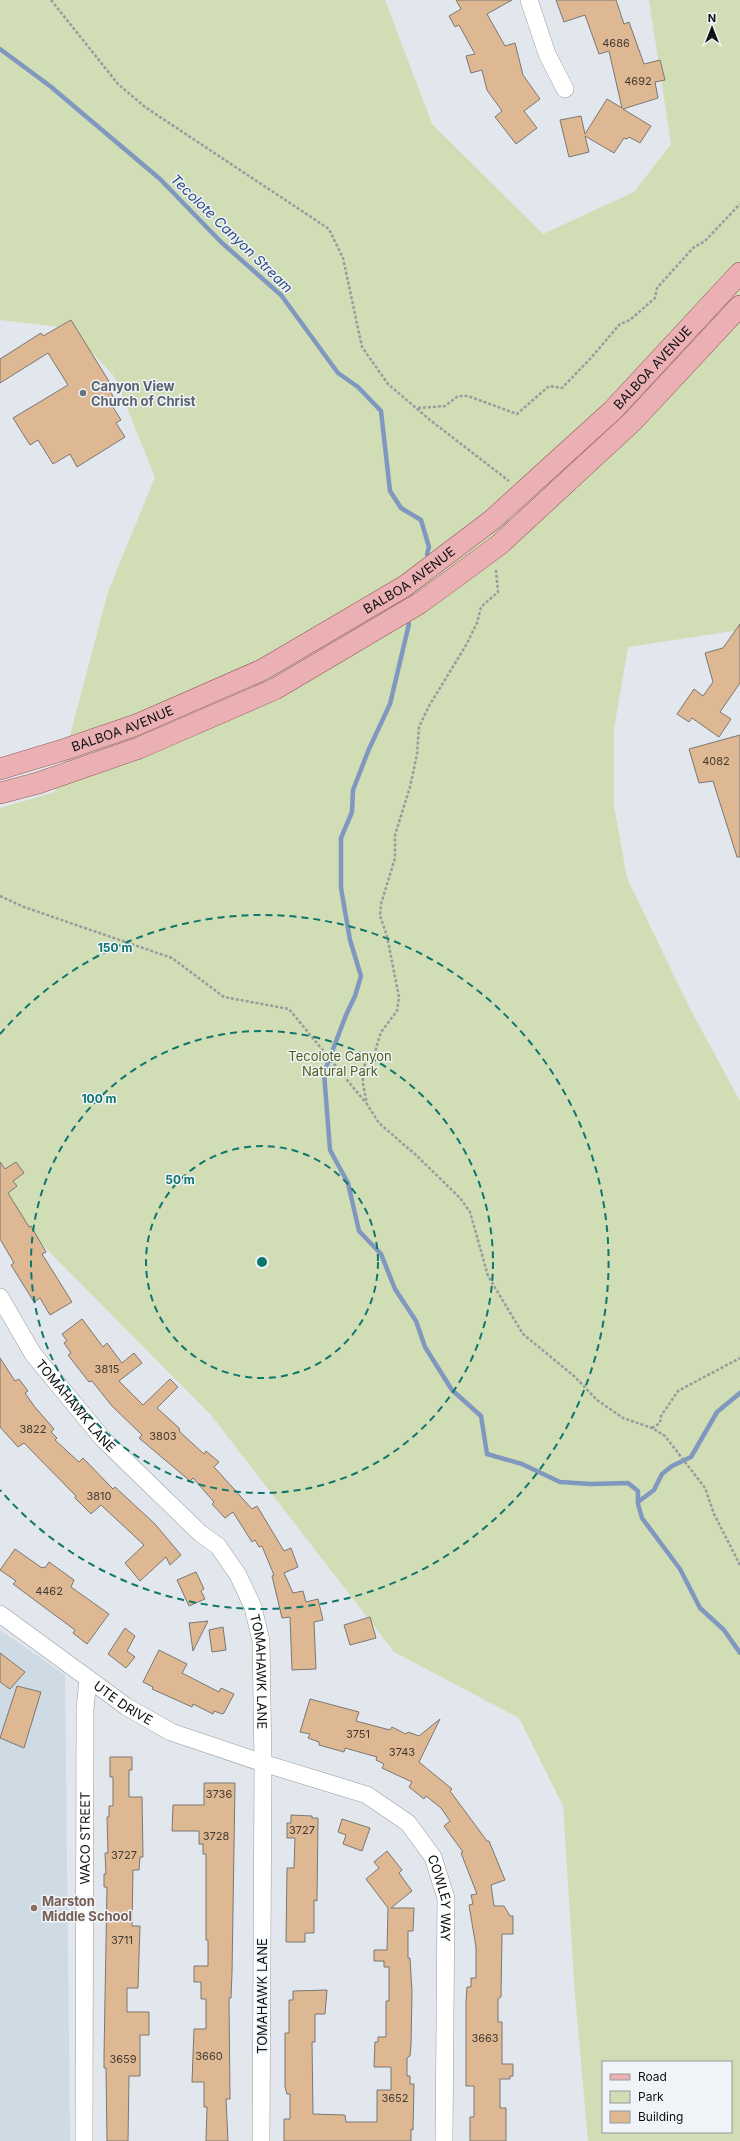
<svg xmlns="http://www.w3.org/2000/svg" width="740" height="2141" font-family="Inter,sans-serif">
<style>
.built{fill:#cedae4}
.park{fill:#d1ddb4;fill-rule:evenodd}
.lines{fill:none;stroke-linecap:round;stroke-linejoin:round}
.stream{stroke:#8098c0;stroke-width:4.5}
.building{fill:#deb893;stroke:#7b7773}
.minor-casing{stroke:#979ca0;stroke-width:18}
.major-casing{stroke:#94565a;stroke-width:22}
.path{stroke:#989ca0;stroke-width:2.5;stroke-dasharray:3 2;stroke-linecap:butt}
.minor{stroke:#fff;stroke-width:17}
.major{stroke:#eab0b3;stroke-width:21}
.ring{fill:none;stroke:#0f766e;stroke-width:2;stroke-dasharray:7 5}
.worship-dot{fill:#6b7280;stroke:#eff4f9;stroke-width:1.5}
.education-dot{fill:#8d6e63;stroke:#eff4f9;stroke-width:1.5}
.labels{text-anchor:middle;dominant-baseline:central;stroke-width:3;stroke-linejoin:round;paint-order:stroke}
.number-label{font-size:11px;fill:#423a32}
.street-label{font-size:13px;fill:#0e1011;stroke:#eff4f9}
.worship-label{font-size:13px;font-weight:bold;fill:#5b616d;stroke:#eff4f9;text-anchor:start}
.park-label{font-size:13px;fill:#505f18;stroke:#eff4f9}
.education-label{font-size:13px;font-weight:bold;fill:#785e54;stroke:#eff4f9;text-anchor:start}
.water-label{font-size:14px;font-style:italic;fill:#2d4c81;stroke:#eff4f9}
.centre{fill:#0f766e;stroke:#eff4f9;stroke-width:2}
.ring-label{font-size:12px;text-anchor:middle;font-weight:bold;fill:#0f766e;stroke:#eff4f9;stroke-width:3;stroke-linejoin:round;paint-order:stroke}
</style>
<rect width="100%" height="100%" fill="#e1e7ec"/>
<path class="built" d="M0,1630L65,1675L70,2141H0Z"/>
<path class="park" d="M0,0H385L432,124L543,234L634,192L671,144L649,0H740V630L628,647L614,729V806L627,878L688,1005L740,1101V2141H588L575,1995L563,1806L519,1718L394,1652L211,1415L0,1202V808L55,792L108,592L155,477L114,376L69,328L0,320ZM603,2062H731V2132H603Z"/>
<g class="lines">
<g class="stream">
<path d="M0,49L50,86L160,179L221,242L281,295L338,373L358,387L381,411L390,491L401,508L421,520L429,547L427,554"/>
<path d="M409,624L390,704L369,749L353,790L352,812L341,838V888L350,940L361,976L355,996L346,1015L324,1073L330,1150L348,1183L359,1231L381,1254L395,1289L416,1321L425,1347L452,1390L481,1416L487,1454L522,1464L560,1482L591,1484L628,1483L638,1491V1504L642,1518L680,1569L700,1608L724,1630L740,1653"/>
<path d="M638,1502L654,1490L662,1474L672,1466L691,1457L717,1412L740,1393"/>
</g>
</g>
<g class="building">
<path d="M456,0H512L487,14L505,46L515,43L523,75L540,99L524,111L537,128L516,144L495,117L502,111L487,90L482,70L471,73L466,56L475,54L459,25L455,27L449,16L461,9Z"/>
<path d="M556,0H616L624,24L629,22L644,64L660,60L665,80L655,82L658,98L623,109L651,126L640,143L629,137L627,139L624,138L614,153L585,136L589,152L569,157L560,120L581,116L585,134L607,99L622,108L609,51L599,54L585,15L564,22Z"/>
<path d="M71,320L110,383L106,385L116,401L111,404L121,420L116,423L125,437L77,467L70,454L53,464L38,440L30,445L13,418L68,385L48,353L0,383V359L41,333L43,336Z"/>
<path d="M740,624V683L720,712L731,719L719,737L692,718L689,722L677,714L694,689L703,696L713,682L705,653L723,648Z"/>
<path d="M740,735V857H737L713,781L699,783L689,749Z"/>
<path d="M0,1162L5,1169L16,1162L24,1173L13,1181L17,1186L8,1193L29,1227L31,1226L46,1252L42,1254L72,1302L50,1315L40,1298L34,1302L11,1265L14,1263L0,1239Z"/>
<path d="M82,1319L103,1347L107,1343L122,1363L134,1353L142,1363L119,1381L143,1405L170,1379L178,1387L157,1408L179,1428L180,1432L204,1454L206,1451L219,1462L214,1467L252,1509L257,1506L284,1551L291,1548L298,1567L284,1573L293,1593L303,1591L306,1602L318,1599L323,1620L314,1622L316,1669L292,1670L290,1617L282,1618L272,1576L274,1575L262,1546L259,1547L255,1540L252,1542L233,1512L225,1518L212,1504L214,1502L193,1478L190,1481L139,1438L142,1435L112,1406L92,1381L89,1382L68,1355L71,1353L64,1343L67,1341L62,1334Z"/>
<path d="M0,1358L15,1381L19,1379L28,1391L25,1393L34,1406L54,1429L51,1432L57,1438L55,1440L79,1462L83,1458L113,1489L115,1487L155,1524L181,1555L170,1565L166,1557L140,1581L125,1563L144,1545L101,1505L91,1514L75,1498L76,1496L24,1443L18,1447L0,1427Z"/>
<path d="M15,1549L42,1568L43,1567L45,1568L49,1562L74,1580L71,1587L109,1614L87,1644L73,1633L75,1630L13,1584L16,1581L0,1570Z"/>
<path d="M196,1572L204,1589L201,1591L205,1599L189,1606L177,1580Z"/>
<path d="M370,1617L376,1638L350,1645L344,1625Z"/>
<path d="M208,1621L193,1651L189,1623Z"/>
<path d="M223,1627L226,1650L212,1652L209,1630Z"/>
<path d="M125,1628L135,1636L127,1651L135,1657L126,1668L108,1654Z"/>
<path d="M159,1650L187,1664L182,1673L219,1692L221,1688L234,1694L224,1713L222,1714L214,1711L213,1714L193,1704L192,1707L152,1689L153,1687L143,1682Z"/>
<path d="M0,1653L25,1672L10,1689L0,1682Z"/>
<path d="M17,1686L41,1692L24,1748L0,1738Z"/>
<path d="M310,1699L359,1712L356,1721L390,1730L392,1727L406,1734L408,1732L419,1736L440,1719L419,1762L452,1789L450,1791L487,1841H489L505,1880L491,1885L494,1906H504L510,1916H513V1934H502L501,1997L498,1999V2022H502V2064H513V2076H510V2079H500V2108H506V2141H470V2117H474V2086H466V2001L467,1987H471V1978H476V1947L469,1905L473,1904L471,1895L477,1894L461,1853L463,1852L444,1826L450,1821L441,1808L426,1796L424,1799L409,1787L412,1782L382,1768L384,1764L376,1760L377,1757L345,1748L344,1752L319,1745V1742L308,1738L310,1734L300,1732Z"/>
<path d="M110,1757H132V1770H129V1797H142L143,1857H140L139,1870H133L132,1926H140L138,1988H127V2012H149V2035H140V2076H129L128,2141H107L106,2068H104V2056L107,1887H104V1874H106L105,1853H108L107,1817H109V1806H113V1777H110Z"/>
<path d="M204,1783H235L232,1973L231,1998H229L230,2099H226L228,2141H206L207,2107H204V2082H192L194,2029H206V1999H201V1982H194V1966H208V1940H206V1854H203V1844H199V1831H172L173,1805H204Z"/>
<path d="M291,1815L312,1816V1818H318L317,1901L314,1900V1933H305V1942H286L287,1868H294L295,1838H287V1823H291Z"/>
<path d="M342,1819L370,1828L362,1851L343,1844L346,1835L338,1832Z"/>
<path d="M387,1851L402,1870L399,1873L412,1891L391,1908H414L413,1931H408V1958H410L412,1992L411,2045L410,2056L407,2058V2076H410V2084H414L413,2130L411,2129V2141H284V2119H290V2094H287L285,2087V2033H289V2000H293V1991L327,1990L325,2014H315V2042H312L313,2114L345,2115L346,2122H377V2090H391V2067H374L375,2042H378V2037H386V2001H389V1967H384V1961H374V1950H387L388,1908L366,1879L379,1868L374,1862Z"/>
</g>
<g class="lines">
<defs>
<g id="minor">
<path d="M529,0L547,54L565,89"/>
<path id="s1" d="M0,1297L33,1354L103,1439L200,1533L218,1546L238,1575L253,1607L261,1641L263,1763L261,2141"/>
<path id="s2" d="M0,1614L127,1707L171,1732L263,1763L367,1795L408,1823L433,1857L446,1898L444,2141"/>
<path id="s3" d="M84,2141L85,1709L88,1679"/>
</g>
<g id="major">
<path id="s4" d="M0,769L66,749L136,725L262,670L405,586L492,520L612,411L740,273"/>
<path d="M0,793L38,783L139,748L275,689L420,603L499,545L633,421L740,306"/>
</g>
</defs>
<use href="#minor" class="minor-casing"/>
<use href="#major" class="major-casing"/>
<g class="path">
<path d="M51,0L118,84L145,107L329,229L343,258L362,347L388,384L430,420L509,481"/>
<path d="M418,408L445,406L458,396H468L517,414L549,386L562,388L590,359L620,324L630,320L655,298L657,288L693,248L705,241L740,204"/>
<path d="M496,570L498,592L481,607L477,623L465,647L429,706L419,727L417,754L410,787L395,835V858L381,904L380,916L387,936L399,997L397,1011L381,1032L374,1055L367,1061L363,1068V1084L367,1104L379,1123L417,1156L460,1198L470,1212L488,1276L523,1334L574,1376L597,1400L623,1418L652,1428L665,1436L705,1488L714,1514L740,1565"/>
<path d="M0,896L24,907L172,958L224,997L289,1009L366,1103"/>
<path d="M652,1428L660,1423L661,1416L678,1391L740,1358"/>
</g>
<use href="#minor" class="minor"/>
<use href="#major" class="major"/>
</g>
<g class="ring">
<circle cx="262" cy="1262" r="116"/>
<circle cx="262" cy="1262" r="231"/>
<path d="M0 1034A347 347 0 1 1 0 1490"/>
</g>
<circle class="worship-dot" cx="83" cy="393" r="4"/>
<circle class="education-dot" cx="34" cy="1908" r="4"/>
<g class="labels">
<g class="number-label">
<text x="616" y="43">4686</text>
<text x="638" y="81">4692</text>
<text x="716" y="761">4082</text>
<text x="107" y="1369">3815</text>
<text x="33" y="1429">3822</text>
<text x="163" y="1436">3803</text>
<text x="99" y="1496">3810</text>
<text x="49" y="1591">4462</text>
<text x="358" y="1734">3751</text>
<text x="402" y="1752">3743</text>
<text x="219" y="1794">3736</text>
<text x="302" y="1830">3727</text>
<text x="216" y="1836">3728</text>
<text x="124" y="1855">3727</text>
<text x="122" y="1940">3711</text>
<text x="485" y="2038">3663</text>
<text x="209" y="2056">3660</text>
<text x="123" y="2059">3659</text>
<text x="395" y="2098">3652</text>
</g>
<g class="street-label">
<text stroke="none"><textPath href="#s4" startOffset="777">BALBOA AVENUE</textPath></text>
<text stroke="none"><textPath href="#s4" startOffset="453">BALBOA AVENUE</textPath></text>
<text stroke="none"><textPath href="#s4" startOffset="129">BALBOA AVENUE</textPath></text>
<text stroke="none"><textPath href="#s1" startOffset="133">TOMAHAWK LANE</textPath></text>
<text stroke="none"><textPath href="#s1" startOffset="469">TOMAHAWK LANE</textPath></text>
<text stroke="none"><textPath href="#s2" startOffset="152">UTE DRIVE</textPath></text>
<text stroke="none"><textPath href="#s3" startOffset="303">WACO STREET</textPath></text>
<text stroke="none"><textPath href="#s2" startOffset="548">COWLEY WAY</textPath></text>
<text transform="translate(262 1996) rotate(-90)">TOMAHAWK LANE</text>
</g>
<g class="worship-label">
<text x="91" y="386">Canyon View<tspan x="91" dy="15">Church of Christ</tspan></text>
</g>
<g class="park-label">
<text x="340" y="1056">Tecolote Canyon<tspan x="340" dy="15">Natural Park</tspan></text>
</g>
<g class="education-label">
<text x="42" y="1901">Marston<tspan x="42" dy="15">Middle School</tspan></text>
</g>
<g class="water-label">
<text transform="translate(232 233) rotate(44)">Tecolote Canyon Stream</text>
</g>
</g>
<circle cx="262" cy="1262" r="6" class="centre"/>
<g class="ring-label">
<text x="115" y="952">150 m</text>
<text x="99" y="1103">100 m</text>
<text x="180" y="1184">50 m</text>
</g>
<rect x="602" y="2061" width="130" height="72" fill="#eff4f9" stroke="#95999c"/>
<rect x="610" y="2074" width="20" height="6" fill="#eab0b3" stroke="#95999c"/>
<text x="638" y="2081" font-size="12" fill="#0e1011">Road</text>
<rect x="610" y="2091" width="20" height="12" fill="#d1ddb4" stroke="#95999c"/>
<text x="638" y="2101" font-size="12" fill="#0e1011">Park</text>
<rect x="610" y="2111" width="20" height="12" fill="#deb893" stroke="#95999c"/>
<text x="638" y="2121" font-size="12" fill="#0e1011">Building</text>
<g transform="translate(712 28)" stroke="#eff4f9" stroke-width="3" paint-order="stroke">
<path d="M0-3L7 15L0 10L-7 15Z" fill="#0e1011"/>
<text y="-6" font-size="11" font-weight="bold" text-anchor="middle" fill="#0e1011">N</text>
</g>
</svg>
